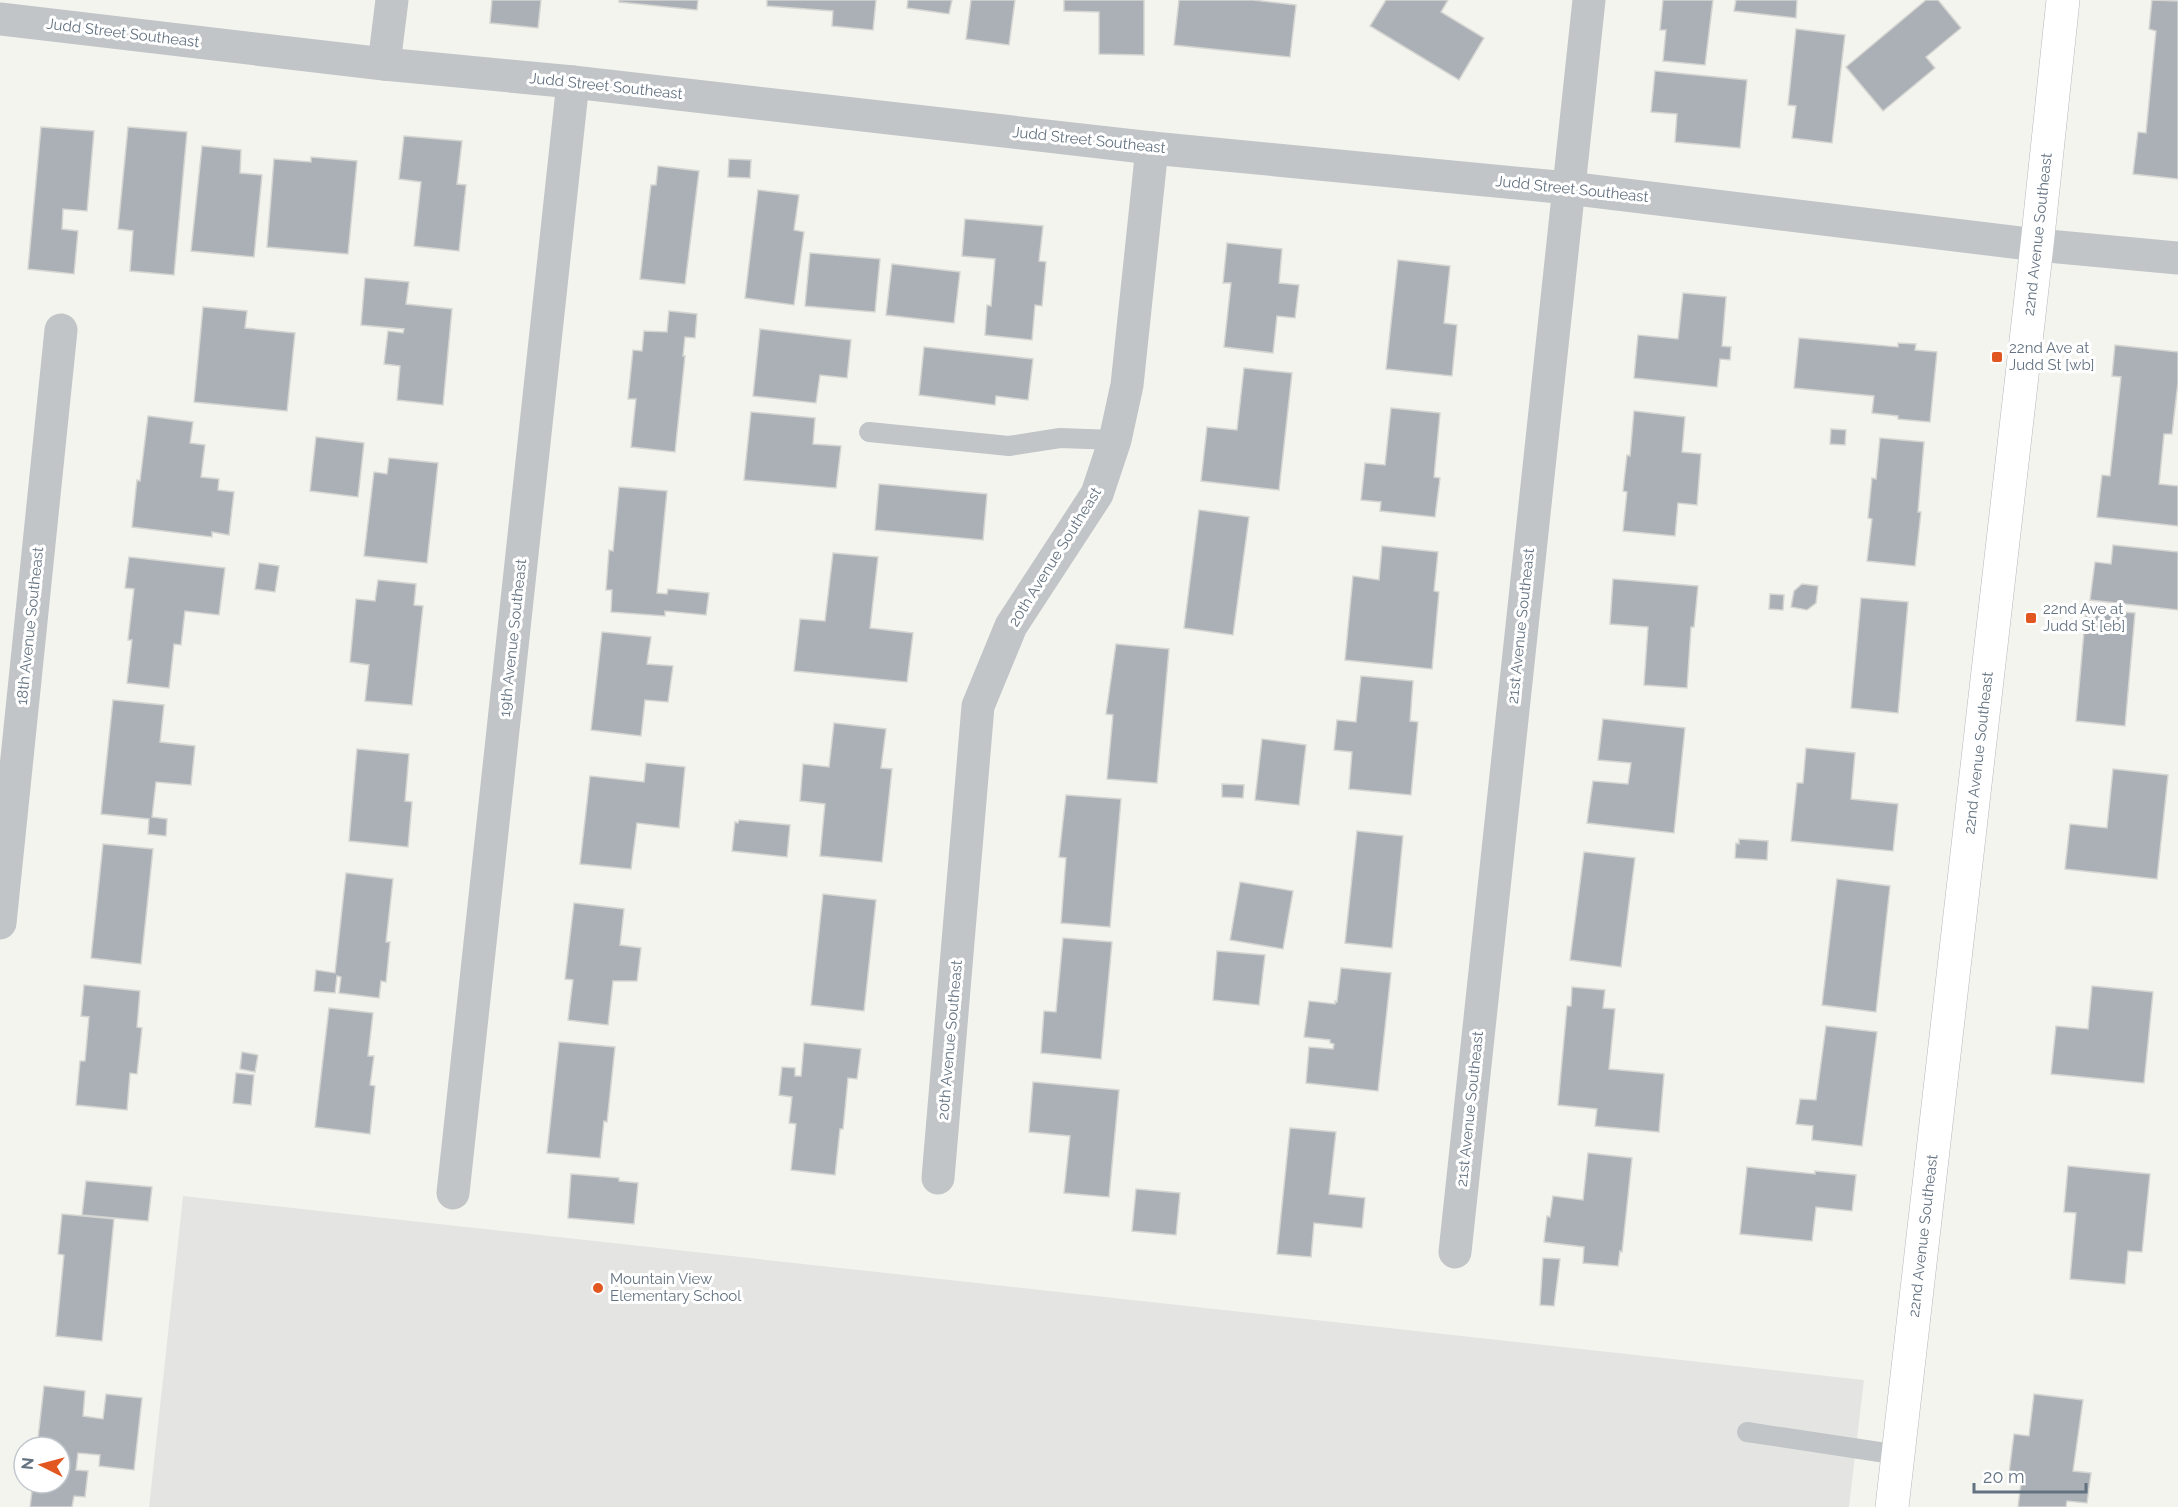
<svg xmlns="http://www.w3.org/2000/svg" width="2178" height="1507" font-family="Raleway,sans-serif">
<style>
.built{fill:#e4e5e3}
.building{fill:#aab0b6;stroke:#d5d5d2;stroke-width:1.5}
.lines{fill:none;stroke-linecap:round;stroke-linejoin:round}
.secondary-casing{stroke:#b4b8bc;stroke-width:34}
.lane{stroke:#c1c5c8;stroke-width:20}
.street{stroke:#c1c5c8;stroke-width:33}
.secondary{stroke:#fff;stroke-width:33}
.poi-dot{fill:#e25721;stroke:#fff;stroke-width:2}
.labels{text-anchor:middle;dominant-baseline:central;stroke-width:6;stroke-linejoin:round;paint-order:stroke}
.street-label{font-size:15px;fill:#637281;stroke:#fff}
.poi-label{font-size:15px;fill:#637281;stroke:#fff;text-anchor:start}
</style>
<rect width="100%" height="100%" fill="#f4f4ef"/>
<path class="built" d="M183,1196L1864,1380L1849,1507H149Z"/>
<g class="building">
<path d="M492,0H541L538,28L490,23Z"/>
<path d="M619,0H698L697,10L619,2Z"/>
<path d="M767,0H876L873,30L832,26L833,11L767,6Z"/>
<path d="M908,0H952L949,14L907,8Z"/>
<path d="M971,0H1015L1009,45L966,39Z"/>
<path d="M1064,0H1144V55L1099,54V12L1064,11Z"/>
<path d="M1179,0H1253L1296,5L1290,57L1174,45Z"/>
<path d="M1386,0H1448L1441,12L1484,38L1459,80L1370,26Z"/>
<path d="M1663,0H1713L1705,65L1663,61L1666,30H1660Z"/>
<path d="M1736,0H1797L1796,18L1734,11Z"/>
<path d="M1926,0H1938L1961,28L1926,57L1935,68L1883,111L1846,67Z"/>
<path d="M2152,0L2178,1V179L2133,174L2138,132L2146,133L2156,31L2149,29Z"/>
<path d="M1796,29L1845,35L1832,143L1792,138L1796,106L1788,105Z"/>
<path d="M1655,71L1747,80L1740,148L1675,142L1677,114L1651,112Z"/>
<path d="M41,127L94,131L87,211L63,209L62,229L78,231L74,274L28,269Z"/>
<path d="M128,127L187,132L174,275L130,271L133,231L118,229Z"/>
<path d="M404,136L462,141L457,184L466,185L459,251L414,246L421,182L399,179Z"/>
<path d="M202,146L241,150L240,173L262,175L254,257L191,251Z"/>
<path d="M311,157L357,161L348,254L267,247L274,159L311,162Z"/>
<path d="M729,159L751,160L750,178L728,177Z"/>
<path d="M658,166L699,171L685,284L640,279L651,185H656Z"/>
<path d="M758,190L799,195L794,230L804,232L794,305L745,298Z"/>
<path d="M965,219L1043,226L1039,261L1046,262L1042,306L1035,305L1032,340L985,335L987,305L991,306L995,259L962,256Z"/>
<path d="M1227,243L1282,249L1279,283L1299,285L1295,318L1277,316L1273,353L1224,347L1231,283H1223Z"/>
<path d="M810,253L880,259L875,312L805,306Z"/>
<path d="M1398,260L1450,266L1444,323L1457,325L1452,376L1386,369Z"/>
<path d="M892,264L960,272L954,323L886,315Z"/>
<path d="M365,278L409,282L406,304L452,309L443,405L397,400L400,366L384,364L388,331L403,333L404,329L361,325Z"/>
<path d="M1683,293L1726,297L1722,346L1731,347L1730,360L1720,359L1717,387L1634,378L1638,335L1678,339Z"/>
<path d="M203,307L247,311L245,328L295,333L287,411L194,402Z"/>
<path d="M669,311L697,314L695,338L685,337L683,356H685L675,452L631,447L636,399H628L633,350L642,351L644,331L667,332Z"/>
<path d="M760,329L851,340L847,378L820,375L816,403L753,396Z"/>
<path d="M1799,338L1898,347V343L1916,344L1915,350L1937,352L1930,422L1898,419V416L1872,413L1874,396L1794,388Z"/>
<path d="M2115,345L2178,352V382L2172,434H2164L2159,484L2178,486V526L2097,517L2102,475L2110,476L2121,377L2112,376Z"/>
<path d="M924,347L1033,359L1028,400L996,396L995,405L919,395Z"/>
<path d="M1244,368L1292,373L1279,490L1201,481L1207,427L1237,430Z"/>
<path d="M1391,408L1440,413L1434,477L1440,478L1435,517L1380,511L1381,502L1361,500L1365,463L1385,465Z"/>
<path d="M1634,411L1685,417L1682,452L1701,454L1697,505L1678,503L1675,536L1623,531L1627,492L1623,491L1627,455L1630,456Z"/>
<path d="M751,412L815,418L813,444L841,446L836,488L744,480Z"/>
<path d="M148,416L193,422L190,443L205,445L201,477L219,479L218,490L234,492L229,535L212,532V537L132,527L137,480L140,481Z"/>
<path d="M1831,429L1846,430L1845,445L1830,444Z"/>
<path d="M316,437L364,443L358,497L310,491Z"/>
<path d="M1880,438L1924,442L1918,512H1921L1915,566L1867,561L1872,519L1868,518L1872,478L1876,479Z"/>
<path d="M389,458L438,463L427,563L364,556L374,472L387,474Z"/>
<path d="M879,484L987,494L983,540L875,530Z"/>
<path d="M619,487L667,491L657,593L667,594L668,589L709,593L706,615L665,611V616L611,612L612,590H606L609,550L613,551Z"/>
<path d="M1199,510L1249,517L1233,635L1184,628Z"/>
<path d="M2113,545L2178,552V610L2090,600L2095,562L2111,564Z"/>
<path d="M1382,546L1438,552L1434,591L1439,592L1432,669L1345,660L1353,576L1379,580Z"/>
<path d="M833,553L878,557L870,628L913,633L907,682L794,671L800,619L825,621Z"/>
<path d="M129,557L225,568L219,615L185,611L181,645L174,644L169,688L127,683L132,640H128L134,589L125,588Z"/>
<path d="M259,563L279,566L275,592L255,589Z"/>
<path d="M1613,579L1698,586L1694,627H1691L1687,688L1644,685L1648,627L1610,624Z"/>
<path d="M378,580L416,584L414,605L423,606L412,705L365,701L369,665L350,662L356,599L375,601Z"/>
<path d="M1802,584L1818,586L1816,603L1807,610L1791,607L1794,591Z"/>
<path d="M1770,594L1784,595L1783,610L1769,609Z"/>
<path d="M1861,598L1908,602L1898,713L1851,708Z"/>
<path d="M2086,609L2135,613L2125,726L2076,721Z"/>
<path d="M602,632L651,637L647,664L673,666L668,702L645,700L641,736L591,730Z"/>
<path d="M1116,644L1169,649L1157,783L1107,779L1113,715L1106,714Z"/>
<path d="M1361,676L1413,681L1410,721L1418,722L1411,795L1349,789L1352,752L1334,750L1337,720L1356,722Z"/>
<path d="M113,700L164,705L160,742L195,746L191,785L156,782L152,817L167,819L166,836L148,834L149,819L101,814Z"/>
<path d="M1603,719L1685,728L1674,833L1587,823L1593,781L1628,784L1631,763L1598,760Z"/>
<path d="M834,723L886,729L881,768L892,769L882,862L820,856L825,804L800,801L803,764L829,767Z"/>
<path d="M1262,739L1306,745L1299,805L1255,800Z"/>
<path d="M1806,748L1855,753L1851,799L1898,804L1893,851L1791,841L1797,783H1803Z"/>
<path d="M357,749L409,754L405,801L412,802L408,847L349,841Z"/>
<path d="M646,763L685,767L679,828L637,823L631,869L580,864L590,776L644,782Z"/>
<path d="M2113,769L2168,775L2157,879L2065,869L2070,824L2107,828Z"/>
<path d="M1222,784L1244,785L1243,798L1222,797Z"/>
<path d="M1066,795L1121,799L1110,927L1061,923L1066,858L1059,857Z"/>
<path d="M739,820L790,825L787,857L732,851L735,822L738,823Z"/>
<path d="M1357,831L1403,836L1392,948L1345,943Z"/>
<path d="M1739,839L1768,841L1767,860L1735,858L1736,843L1739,844Z"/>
<path d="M103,844L153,849L141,964L91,958Z"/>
<path d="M1584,852L1635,858L1621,967L1570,960Z"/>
<path d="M346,873L393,879L386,942H390L386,982L381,981L379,998L339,993L341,977L337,976L335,993L314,991L316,970L335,973Z"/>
<path d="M1837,879L1890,886L1876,1012L1822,1005Z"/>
<path d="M1240,882L1293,891L1283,949L1230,940Z"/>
<path d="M823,894L876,900L864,1011L811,1005Z"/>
<path d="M574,903L624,909L620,945L641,948L637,981H613L608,1025L568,1020L573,980L565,979Z"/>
<path d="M1063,938L1112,942L1101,1059L1041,1053L1044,1011L1056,1012Z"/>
<path d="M1217,951L1265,955L1259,1005L1213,1000Z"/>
<path d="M1341,968L1391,973L1378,1091L1306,1083L1309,1047L1333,1049L1334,1044L1330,1043V1040L1304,1037L1309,1001L1335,1004V1001L1337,1002Z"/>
<path d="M84,985L140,991L137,1027L142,1028L137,1074L130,1073L127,1110L76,1105L80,1061H85L89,1017L81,1016Z"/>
<path d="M2092,986L2153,992L2144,1083L2051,1074L2056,1026L2088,1029Z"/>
<path d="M1572,987L1605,990L1603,1008L1615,1009L1609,1069L1664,1074L1659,1132L1595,1126L1597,1109L1558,1105L1567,1006H1571Z"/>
<path d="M329,1008L373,1013L368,1056H374L370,1085L375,1086L370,1134L315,1127Z"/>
<path d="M1826,1026L1877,1032L1862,1146L1812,1140L1813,1126L1796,1124L1800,1099L1816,1100Z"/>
<path d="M559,1042L615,1047L607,1122L604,1121L600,1158L547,1153Z"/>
<path d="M804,1043L861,1049L857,1079L848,1078L843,1129H840L835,1175L791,1170L796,1124L789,1123L792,1097L779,1095L782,1067L795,1068V1076H801Z"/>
<path d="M242,1052L258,1055L255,1072L240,1069Z"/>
<path d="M236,1073L254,1075L251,1105L233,1103Z"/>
<path d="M1033,1082L1119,1090L1109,1197L1064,1193L1070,1136L1029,1132Z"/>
<path d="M1290,1128L1336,1132L1329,1194L1365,1198L1362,1228L1314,1223L1311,1257L1277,1254Z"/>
<path d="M1588,1153L1632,1158L1622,1252L1620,1251L1618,1266L1583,1263L1584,1247L1544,1242L1547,1216L1550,1217L1553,1196L1583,1200Z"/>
<path d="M2068,1166L2150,1174L2142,1252L2128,1251L2125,1284L2070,1279L2076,1213L2064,1212Z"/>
<path d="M1747,1167L1815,1174V1171L1856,1175L1852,1211L1816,1207L1812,1241L1740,1234Z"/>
<path d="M571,1174L619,1178V1181L638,1183L634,1224L568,1218Z"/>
<path d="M86,1181L152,1187L148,1221L82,1215Z"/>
<path d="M1136,1189L1180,1193L1176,1235L1132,1231Z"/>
<path d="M62,1214L114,1219L102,1341L56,1336L64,1255L58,1254Z"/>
<path d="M1543,1258L1560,1259L1554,1306L1540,1305Z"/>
<path d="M44,1386L85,1391L83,1416L103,1419L106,1394L142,1398L134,1470L99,1466L100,1455L78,1453L76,1470L88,1471L85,1497L74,1496L72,1507H30L33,1483H60V1447H37Z"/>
<path d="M2034,1394L2083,1400L2073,1471L2091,1473L2087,1503L2067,1501L2066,1507H2018L2022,1475L2009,1473L2014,1434L2029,1436Z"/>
</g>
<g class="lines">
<defs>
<g id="secondary">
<path id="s1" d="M1892,1507L2037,245L2063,0"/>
</g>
</defs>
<use href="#secondary" class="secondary-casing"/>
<g class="lane">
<path d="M869,432L1009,446L1060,438L1115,440"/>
<path d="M1747,1432L1899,1455"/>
</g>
<g class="street">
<path d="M0,19L384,64L573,82L1152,148L1568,188L2037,245L2178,258"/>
<path d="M384,64L392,0"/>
<path d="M0,923L61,330"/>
<path d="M938,1178L978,706L1011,626L1097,494L1115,440L1127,385L1152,148"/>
<path d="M453,1193L573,82"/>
<path d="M1455,1252L1589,0"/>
</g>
<use href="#secondary" class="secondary"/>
</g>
<g class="poi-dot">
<rect x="1991" y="351" width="12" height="12" rx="3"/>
<rect x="2025" y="612" width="12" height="12" rx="3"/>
<circle cx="598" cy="1288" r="6"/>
</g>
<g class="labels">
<g class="street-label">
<text transform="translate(123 33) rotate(7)">Judd Street Southeast</text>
<text transform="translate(606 86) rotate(6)">Judd Street Southeast</text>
<text transform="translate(1089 140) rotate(6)">Judd Street Southeast</text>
<text transform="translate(1572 189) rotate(6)">Judd Street Southeast</text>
<text stroke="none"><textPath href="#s1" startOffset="1281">22nd Avenue Southeast</textPath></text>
<text transform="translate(1055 557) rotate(-58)">20th Avenue Southeast</text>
<text transform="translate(30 626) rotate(-84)">18th Avenue Southeast</text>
<text transform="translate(1521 626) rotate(-84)">21st Avenue Southeast</text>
<text transform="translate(513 638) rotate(-84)">19th Avenue Southeast</text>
<text stroke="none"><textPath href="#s1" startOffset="759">22nd Avenue Southeast</textPath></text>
<text transform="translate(950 1040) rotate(-85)">20th Avenue Southeast</text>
<text transform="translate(1470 1109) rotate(-84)">21st Avenue Southeast</text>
<text stroke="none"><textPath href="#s1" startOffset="273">22nd Avenue Southeast</textPath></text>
</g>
<g class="poi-label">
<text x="2009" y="348">22nd Ave at<tspan x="2009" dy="17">Judd St [wb]</tspan></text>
<text x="2043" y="609">22nd Ave at<tspan x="2043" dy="17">Judd St [eb]</tspan></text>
<text x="610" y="1279">Mountain View<tspan x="610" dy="17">Elementary School</tspan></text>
</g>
</g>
<g transform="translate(42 1465) rotate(276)"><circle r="28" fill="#ffffff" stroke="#c1c7cd" stroke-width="1.5"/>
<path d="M0-4.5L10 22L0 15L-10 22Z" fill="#e25721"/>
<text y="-9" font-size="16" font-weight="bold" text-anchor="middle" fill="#637281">N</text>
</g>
<path d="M1974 1483v9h112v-9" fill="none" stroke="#637281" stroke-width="3"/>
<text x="1983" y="1483" font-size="18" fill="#637281" stroke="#ffffff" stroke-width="4.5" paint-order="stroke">20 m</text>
</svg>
